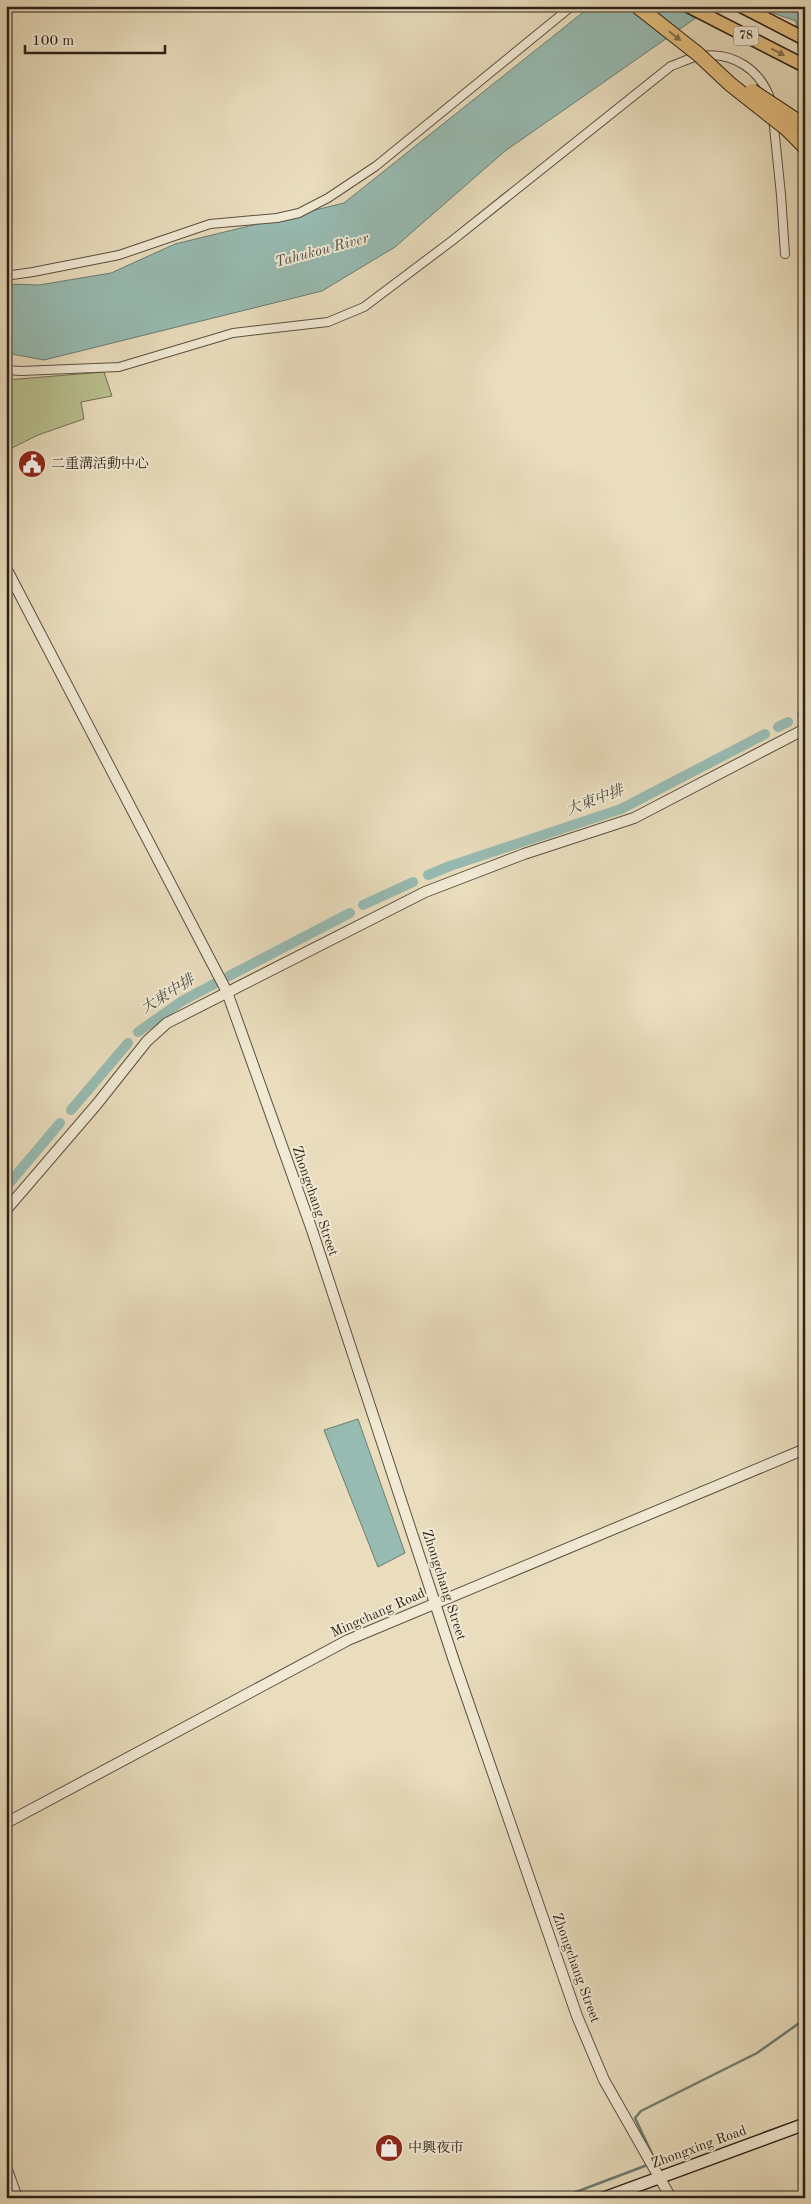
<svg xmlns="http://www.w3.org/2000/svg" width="811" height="2204" font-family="'Old Standard TT','Noto Serif TC',serif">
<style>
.green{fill:#b9c08f;stroke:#727053}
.water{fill:#97bbb2;stroke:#6c7d74}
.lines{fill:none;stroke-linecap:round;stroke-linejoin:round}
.stream{stroke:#6c7d74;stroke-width:2.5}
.canal{stroke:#97bbb2;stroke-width:10}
.minor-casing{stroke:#5b5040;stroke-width:10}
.tertiary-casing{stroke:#5b5040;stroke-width:12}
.secondary-casing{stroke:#2c2117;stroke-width:14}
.trunk-casing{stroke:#2c2117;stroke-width:15}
.minor{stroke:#f1e9d4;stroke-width:8}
.tertiary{stroke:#f1e9d4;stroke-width:10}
.secondary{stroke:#f1e9d4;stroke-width:11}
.trunk{stroke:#e4be7e;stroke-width:12}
.motorway-bridge-casing{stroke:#2c2117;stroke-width:16;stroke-linecap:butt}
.motorway-bridge{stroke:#e4be7e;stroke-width:14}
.oneway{fill:#88704a}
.labels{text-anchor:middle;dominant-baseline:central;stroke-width:4;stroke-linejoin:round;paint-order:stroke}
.shield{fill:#f1e9d4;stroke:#675d50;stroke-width:1}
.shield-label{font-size:12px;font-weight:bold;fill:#2c2117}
.poi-label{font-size:14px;fill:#2c2117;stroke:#f1e9d4;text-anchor:start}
.street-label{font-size:14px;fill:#2c2117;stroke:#f1e9d4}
.water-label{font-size:15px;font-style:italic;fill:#4c4f46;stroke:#f1e9d4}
</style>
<rect width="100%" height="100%" fill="#e9ddbd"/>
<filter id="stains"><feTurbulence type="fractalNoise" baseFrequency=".004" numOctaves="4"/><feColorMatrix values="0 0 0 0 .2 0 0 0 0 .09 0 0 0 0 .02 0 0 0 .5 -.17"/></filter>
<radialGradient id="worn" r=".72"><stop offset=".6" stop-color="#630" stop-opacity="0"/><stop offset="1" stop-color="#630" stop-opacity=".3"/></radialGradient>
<path class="green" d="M104,372L112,396L81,402L84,419L38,435L6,451V380Z"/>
<g class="water">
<path d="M591,6H713L505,151L395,247L322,291L44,360L6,353V284L39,285L111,273L175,244L344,203Z"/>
<path d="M752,6H805V151L796,21Z"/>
<path d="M358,1419L405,1553L378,1567L324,1430Z"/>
</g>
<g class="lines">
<g class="stream">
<path d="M654,2158L635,2118L641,2111L757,2053L805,2019"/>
<path d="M560,2198L650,2164"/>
</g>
<g class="canal">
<path d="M802,715L805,713"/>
<path d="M778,727L788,722"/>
<path d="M428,875L450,866L621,809L765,734"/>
<path d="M363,905L413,882"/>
<path d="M229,976L350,913"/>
<path d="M138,1032L182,1001L214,984"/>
<path d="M71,1110L128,1043"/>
<path d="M6,1187L60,1123"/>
</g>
<defs>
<g id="minor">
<path d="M773,117L781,195L785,254"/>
<path d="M6,273L12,275L33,272L119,255L210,224L277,218L299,213L328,198L376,166L572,6"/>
<path d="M6,370L21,371L119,367L233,333L328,322L364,307L453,240L671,66C680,63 691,57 701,56C733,51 761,70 771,101"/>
</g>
<g id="tertiary">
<path d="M6,568L227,992L312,1230L454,1661L577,2016L604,2080L671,2198"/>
<path d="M6,1210L97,1104L147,1041L167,1023L425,892L524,854L634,818L805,729"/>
<path d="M6,1823L348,1640L805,1449"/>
<path d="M6,2167L17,2198"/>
</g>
<path id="secondary" d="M604,2198L805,2124"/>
<g id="trunk">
<path d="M688,6L805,66"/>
<path d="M741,6L805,39"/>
</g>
</defs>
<use href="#minor" class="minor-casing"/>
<use href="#tertiary" class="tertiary-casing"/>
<use href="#secondary" class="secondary-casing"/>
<use href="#trunk" class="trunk-casing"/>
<use href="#minor" class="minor"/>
<use href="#tertiary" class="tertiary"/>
<use href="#secondary" class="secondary"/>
<use href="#trunk" class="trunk"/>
<defs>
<g id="motorway-bridge">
<path d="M637,6L698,54L730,84L787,129L805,147"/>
<path d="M752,91L805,126"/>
</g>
</defs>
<use href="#motorway-bridge" class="motorway-bridge-casing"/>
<use href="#motorway-bridge" class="motorway-bridge"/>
</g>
<defs><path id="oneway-solid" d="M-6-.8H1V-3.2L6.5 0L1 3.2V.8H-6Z" transform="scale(1.25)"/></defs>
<g class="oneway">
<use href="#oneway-solid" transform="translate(675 36) rotate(38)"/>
<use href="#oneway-solid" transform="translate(778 52) rotate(27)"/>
</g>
<defs>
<symbol id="civic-disc" viewBox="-11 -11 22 22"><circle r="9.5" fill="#8f2418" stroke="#f1e9d4"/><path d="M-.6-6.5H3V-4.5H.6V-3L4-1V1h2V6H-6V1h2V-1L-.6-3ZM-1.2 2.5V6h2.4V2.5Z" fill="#fff"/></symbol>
<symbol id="shop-disc" viewBox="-11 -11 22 22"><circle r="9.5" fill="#8f2418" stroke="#f1e9d4"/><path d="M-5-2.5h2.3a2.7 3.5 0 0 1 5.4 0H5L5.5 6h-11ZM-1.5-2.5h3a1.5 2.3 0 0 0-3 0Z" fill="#fff"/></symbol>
</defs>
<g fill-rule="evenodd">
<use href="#civic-disc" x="16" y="448" width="32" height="32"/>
<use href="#shop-disc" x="373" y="2132" width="32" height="32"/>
</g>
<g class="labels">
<rect class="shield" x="733.5" y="26.5" width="25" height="19" rx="4"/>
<g class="shield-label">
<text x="746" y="36">78</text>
</g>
<g class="poi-label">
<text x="51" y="464">二重溝活動中心</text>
<text x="408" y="2148">中興夜市</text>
</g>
<g class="street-label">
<text transform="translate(315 1201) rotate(71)">Zhongchang Street</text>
<text transform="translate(444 1585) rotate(72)">Zhongchang Street</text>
<text transform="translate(378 1613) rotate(-24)">Mingchang Road</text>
<text transform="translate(576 1968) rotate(70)">Zhongchang Street</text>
<text transform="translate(699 2147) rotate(-20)">Zhongxing Road</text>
</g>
<g class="water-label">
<text transform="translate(322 251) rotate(-15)">Tahukou River</text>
<text transform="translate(595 801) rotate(-21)">大東中排</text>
<text transform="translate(168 995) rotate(-32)">大東中排</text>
</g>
</g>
<rect width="811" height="2204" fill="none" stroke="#e9ddbd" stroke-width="25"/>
<rect x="8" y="8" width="796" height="2189" fill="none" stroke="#2c2117" stroke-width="2.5"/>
<rect x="12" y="12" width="786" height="2179" fill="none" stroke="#2c2117"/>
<path d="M25 45v8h140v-8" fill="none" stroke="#2c2117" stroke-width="2.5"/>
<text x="32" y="45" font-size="15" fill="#2c2117" stroke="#f1e9d4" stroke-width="4" paint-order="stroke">100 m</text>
<rect width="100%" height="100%" filter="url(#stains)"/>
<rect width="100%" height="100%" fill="url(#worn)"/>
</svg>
